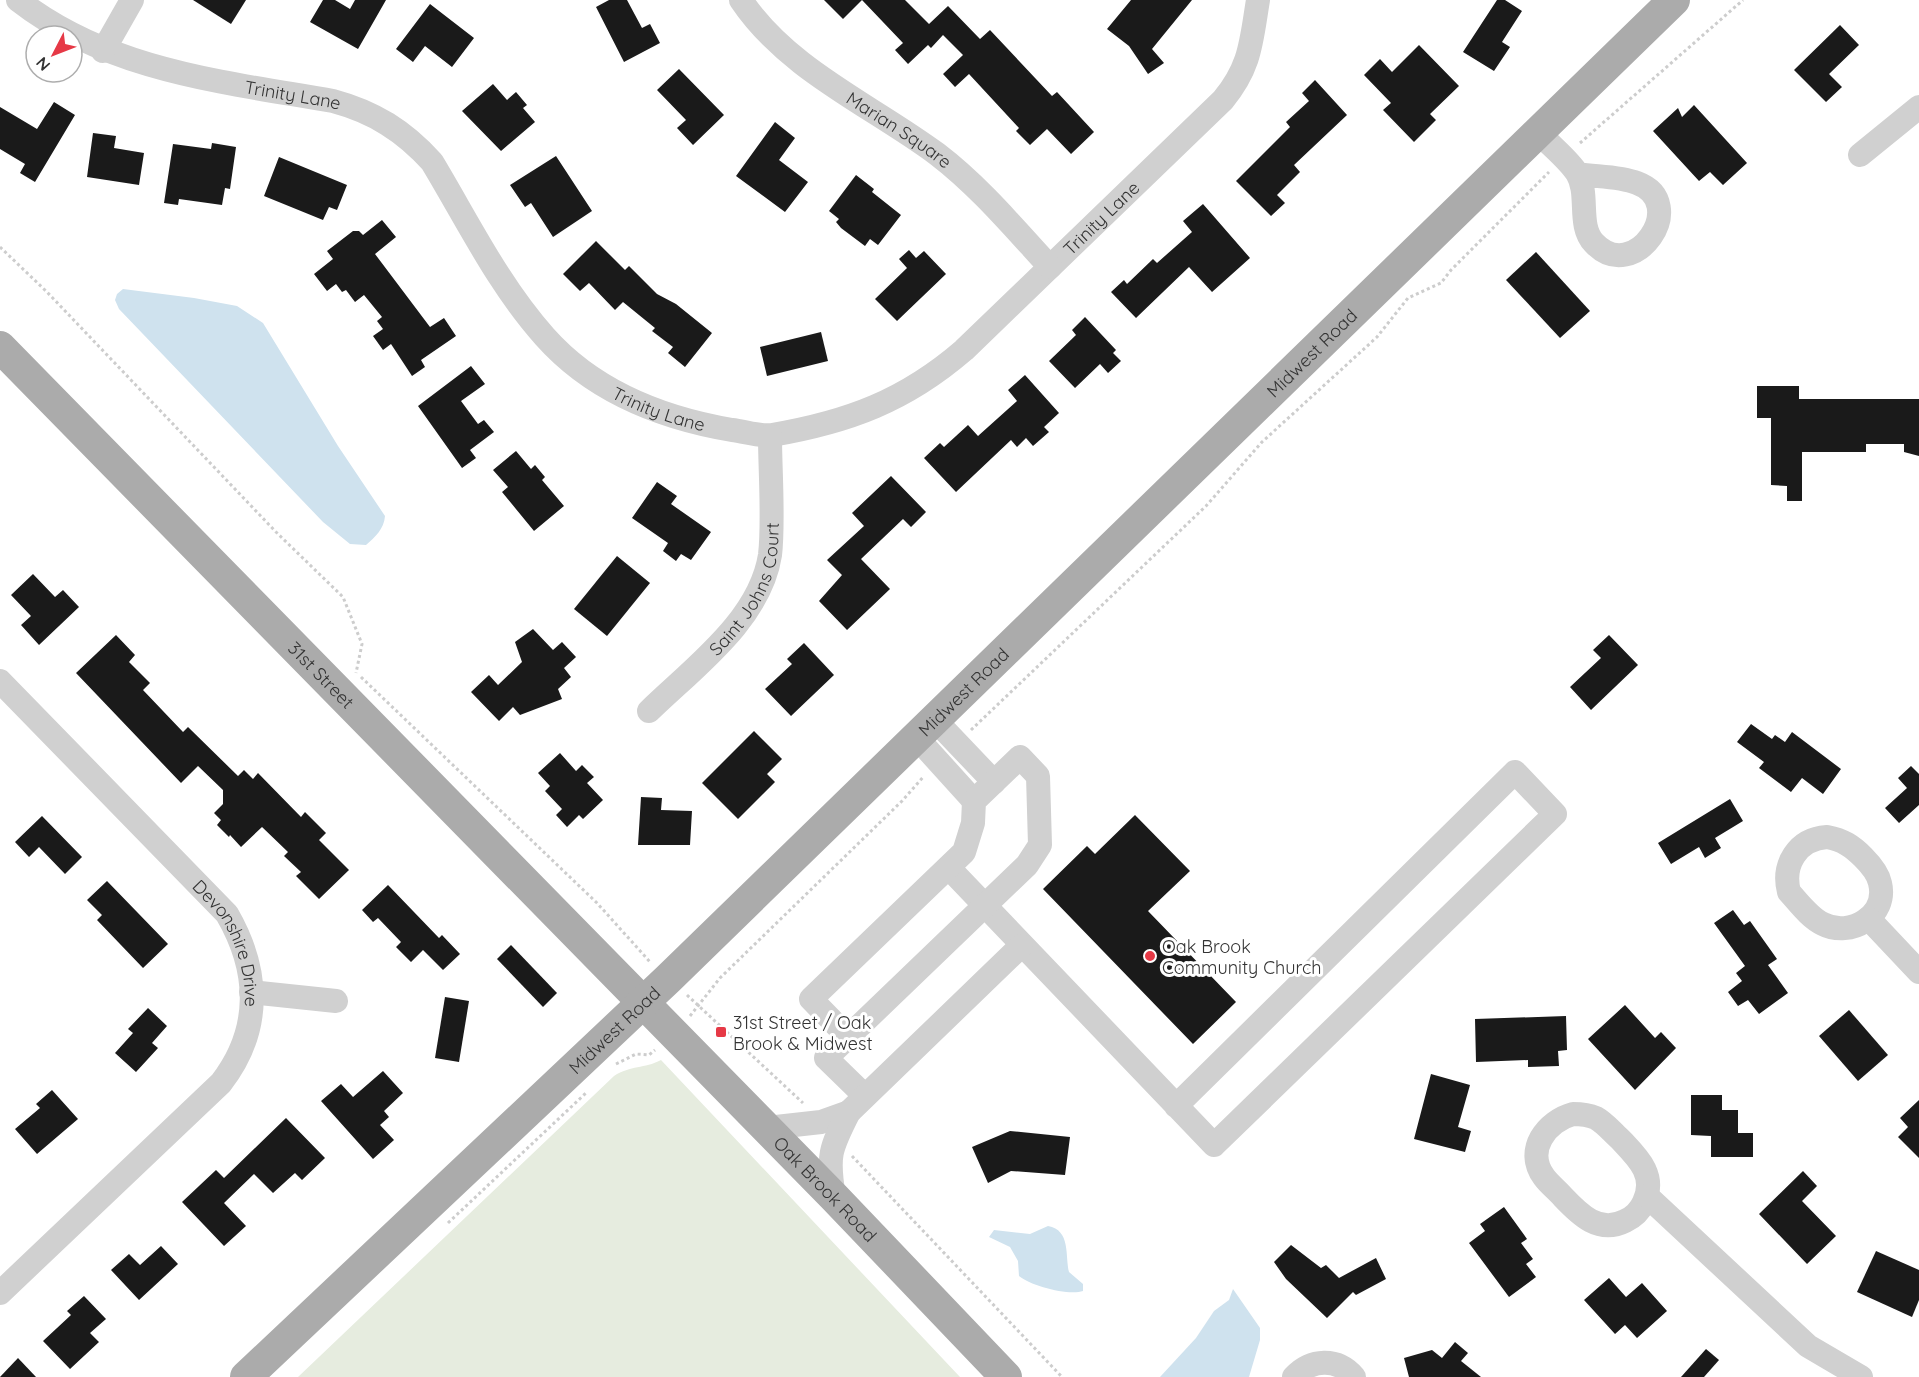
<svg xmlns="http://www.w3.org/2000/svg" width="1919" height="1377" font-family="Quicksand,sans-serif">
<style>
.green{fill:#e6ecdf}
.water{fill:#cfe2ee}
.building{fill:#1a1a1a}
.lines{fill:none;stroke-linecap:round;stroke-linejoin:round}
.path{stroke:#cdcdcd;stroke-width:3;stroke-dasharray:3 3;stroke-linecap:butt}
.minor{stroke:#d0d0d0;stroke-width:24}
.major{stroke:#ababab;stroke-width:32}
.poi-dot{fill:#e63946;stroke:#fff;stroke-width:2}
.labels{text-anchor:middle;dominant-baseline:central;stroke-width:6;stroke-linejoin:round;paint-order:stroke}
.street-label{font-size:18px;fill:#333;stroke:#fff}
.poi-label{font-size:18px;fill:#333;stroke:#fff;text-anchor:start}
</style>
<rect width="100%" height="100%" fill="#fff"/>
<path class="green" d="M661,1060L960,1377H298L614,1076C631,1065 644,1069 661,1060Z"/>
<g class="water">
<path d="M123,289L194,298L237,306L263,323L338,446L385,516C384,529 375,537 366,545L350,544L323,522L119,309L115,300L117,294Z"/>
<path d="M1048,1226C1071,1230 1065,1256 1069,1272L1083,1284V1291C1069,1296 1031,1286 1019,1276L1018,1261L1010,1247L989,1237L994,1230L1030,1234Z"/>
<path d="M1233,1289L1260,1328V1340L1249,1377H1160L1196,1338L1214,1311L1229,1300Z"/>
</g>
<g class="building">
<path d="M193,0H246L231,24Z"/>
<path d="M323,0H335L350,9L355,0H386L358,49L310,22Z"/>
<path d="M609,0H627L642,28L650,24L660,43L624,62L596,7Z"/>
<path d="M824,0H905L929,24L948,6L980,39L990,30L1052,96L1057,92L1094,132L1071,154L1047,129L1030,145L1016,131L1019,128L969,74L955,87L943,74L963,55L943,35L931,48L928,45L908,64L895,50L903,43L862,0L843,19Z"/>
<path d="M1131,0H1192L1152,49L1164,63L1148,74L1129,46L1107,29Z"/>
<path d="M1497,0H1505L1522,11L1502,42L1510,47L1494,71L1463,52Z"/>
<path d="M430,4L474,38L452,67L425,46L413,62L396,49Z"/>
<path d="M1840,25L1859,45L1829,74L1842,87L1826,102L1794,70Z"/>
<path d="M1419,45L1459,86L1430,114L1436,120L1414,142L1383,110L1391,103L1364,75L1380,59L1392,72Z"/>
<path d="M679,69L724,115L693,145L677,128L686,120L657,90Z"/>
<path d="M1315,80L1347,115L1294,165L1300,172L1277,195L1285,203L1271,216L1236,181L1290,127L1286,122L1309,101L1302,93Z"/>
<path d="M493,84L507,100L516,92L527,105L523,108L535,122L501,151L462,111Z"/>
<path d="M54,102L75,115L35,182L20,173L25,164L0,149V107L37,129Z"/>
<path d="M1694,105L1747,163L1723,185L1710,172L1699,181L1653,131L1678,108L1682,117Z"/>
<path d="M775,122L795,138L779,160L808,182L785,212L736,176Z"/>
<path d="M93,133L116,136L114,148L144,153L139,185L87,177Z"/>
<path d="M212,143L236,147L230,189L225,188L222,205L179,199L178,205L164,203L173,144L211,149Z"/>
<path d="M556,156L592,211L553,237L531,203L525,207L510,185Z"/>
<path d="M279,157L347,185L337,210L329,207L323,220L264,196Z"/>
<path d="M856,175L874,189L872,192L901,215L878,245L870,239L865,246L841,228L836,222L839,219L829,211Z"/>
<path d="M1203,204L1250,258L1212,292L1189,267L1136,318L1111,292L1124,280L1127,284L1153,259L1157,263L1192,232L1183,221Z"/>
<path d="M382,220L396,237L375,254L430,327L444,318L456,336L421,360L425,367L412,376L391,344L383,350L373,336L383,329L377,321L382,317L364,295L355,302L346,290L342,292L336,284L327,291L314,274L333,259L327,251L353,231H359L363,235Z"/>
<path d="M596,241L625,270L629,266L657,294L676,304L712,333L685,367L668,353L673,347L652,331L655,328L623,302L615,310L589,283L580,291L563,274Z"/>
<path d="M909,250L916,258L924,251L946,274L897,321L875,299L907,268L899,259Z"/>
<path d="M1536,252L1590,311L1560,338L1506,280Z"/>
<path d="M1085,317L1116,350L1113,353L1121,361L1108,373L1100,364L1075,388L1049,361L1076,335L1072,330Z"/>
<path d="M821,332L828,361L767,376L760,347Z"/>
<path d="M471,366L485,384L461,401L478,424L484,420L494,432L470,450L476,458L462,468L418,406Z"/>
<path d="M1025,375L1059,413L1044,427L1049,432L1033,446L1026,438L1017,447L1011,440L956,492L924,458L940,443L944,447L968,425L978,436L1017,401L1008,390Z"/>
<path d="M1757,386H1799V399H1919V456L1904,452V444H1866V452H1802V501H1787V486L1771,485V418H1757Z"/>
<path d="M516,451L531,469L535,465L545,477L542,480L564,506L534,531L502,492L508,487L493,470Z"/>
<path d="M891,476L926,512L911,527L903,519L861,559L890,589L847,630L819,601L842,575L827,560L864,526L852,513Z"/>
<path d="M657,482L677,496L671,504L711,532L691,560L681,554L676,561L663,551L668,543L632,518Z"/>
<path d="M617,556L650,583L607,636L574,609Z"/>
<path d="M33,574L55,597L63,590L79,607L39,645L21,625L31,616L11,595Z"/>
<path d="M533,629L553,650L562,642L576,657L564,668L571,677L558,689L562,699L520,715L513,707L499,721L471,692L489,675L498,685L522,662L515,642Z"/>
<path d="M116,635L135,655L129,662L150,683L143,690L183,732L188,727L238,776L244,770L253,779L258,773L301,817L305,812L326,833L319,840L349,870L319,899L296,876L301,872L284,856L288,852L262,827L241,847L230,835L229,837L217,825L221,820L214,813L223,804V790L198,766L181,783L76,673Z"/>
<path d="M1609,635L1638,665L1591,710L1570,687L1601,658L1593,650Z"/>
<path d="M804,643L834,675L791,716L765,689L792,664L787,659Z"/>
<path d="M1751,724L1772,739L1775,735L1785,742L1792,732L1841,769L1823,794L1802,778L1791,792L1759,768L1764,762L1737,742Z"/>
<path d="M754,731L782,759L767,774L775,782L738,819L702,783Z"/>
<path d="M560,753L576,771L582,765L594,777L587,783L603,800L583,819L579,815L567,827L556,815L562,809L545,791L550,786L538,773Z"/>
<path d="M1911,766L1919,774V805L1899,823L1885,808L1907,788L1898,778Z"/>
<path d="M641,797L662,798L661,810L692,811L690,845H638Z"/>
<path d="M1730,799L1743,821L1715,838L1721,848L1705,858L1699,847L1671,864L1658,843Z"/>
<path d="M1135,815L1190,871L1148,911L1236,1002L1193,1044L1043,889L1087,846L1095,854Z"/>
<path d="M42,816L82,857L65,874L39,847L29,857L15,842Z"/>
<path d="M107,881L168,944L143,968L97,920L102,915L87,900Z"/>
<path d="M388,885L439,938L442,935L460,954L443,970L423,950L411,962L396,947L401,942L378,918L373,922L362,910Z"/>
<path d="M1733,910L1744,925L1750,921L1777,959L1768,965L1788,993L1759,1014L1748,1000L1738,1006L1728,992L1742,981L1736,973L1745,966L1714,923Z"/>
<path d="M511,945L557,993L543,1007L497,959Z"/>
<path d="M445,997L469,1001L459,1062L435,1058Z"/>
<path d="M1625,1005L1655,1038L1661,1032L1676,1048L1635,1090L1588,1039Z"/>
<path d="M148,1008L167,1026L152,1043L158,1048L136,1072L115,1053L133,1033L128,1029Z"/>
<path d="M1849,1010L1888,1055L1858,1081L1819,1036Z"/>
<path d="M1566,1016L1567,1050L1558,1051L1559,1066L1528,1067V1060L1476,1062L1475,1019Z"/>
<path d="M383,1071L403,1093L384,1111L389,1117L380,1125L394,1140L373,1159L321,1101L341,1084L353,1097Z"/>
<path d="M1431,1074L1470,1085L1458,1127L1471,1131L1465,1152L1414,1139Z"/>
<path d="M52,1090L78,1119L37,1154L15,1129L40,1108L36,1104Z"/>
<path d="M1691,1095H1722V1110H1738V1133H1753V1157H1711V1136L1691,1135Z"/>
<path d="M1919,1100V1158L1898,1137L1908,1127L1900,1118Z"/>
<path d="M286,1118L325,1158L302,1180L295,1173L273,1193L254,1174L224,1203L246,1226L224,1246L182,1202L216,1170L224,1178Z"/>
<path d="M1010,1131L1070,1137L1065,1175L1011,1171L988,1183L972,1147Z"/>
<path d="M1803,1171L1817,1186L1802,1201L1836,1236L1807,1264L1759,1214Z"/>
<path d="M1504,1207L1527,1239L1521,1243L1533,1259L1526,1264L1536,1277L1509,1297L1469,1243L1485,1231L1480,1224Z"/>
<path d="M1291,1245L1321,1268L1326,1265L1339,1278L1376,1258L1386,1279L1356,1295L1353,1292L1327,1318L1286,1279L1274,1262Z"/>
<path d="M161,1246L178,1264L139,1300L111,1270L129,1254L140,1265Z"/>
<path d="M1876,1251L1919,1270V1300L1912,1317L1857,1292Z"/>
<path d="M1609,1278L1626,1297L1642,1283L1667,1311L1637,1338L1625,1325L1615,1334L1584,1300Z"/>
<path d="M84,1296L106,1319L90,1333L99,1342L70,1369L43,1341L71,1315L67,1311Z"/>
<path d="M1455,1342L1468,1353L1461,1361L1481,1377H1409L1404,1358L1432,1350L1442,1358Z"/>
<path d="M1706,1349L1719,1360L1704,1377H1681Z"/>
<path d="M18,1358L36,1377H0Z"/>
</g>
<g class="lines">
<g class="path">
<path d="M1580,143L1743,0"/>
<path d="M0,247L47,292L276,532L343,597L362,644L356,673"/>
<path d="M361,677L597,903L651,963"/>
<path d="M971,730L1206,506L1262,442L1377,337L1408,298L1441,283L1451,270L1549,172"/>
<path d="M687,995L803,1103"/>
<path d="M690,1016L720,978L902,801L924,776"/>
<path d="M616,1064L636,1054L649,1055L655,1050"/>
<path d="M852,1156L1062,1377"/>
<path d="M448,1223L587,1092"/>
</g>
<g class="minor">
<path id="s1" d="M18,0C109,71 224,82 333,101C374,112 404,131 432,162C467,220 499,286 545,337C594,392 661,418 732,430C744,431 760,437 772,435C848,422 905,401 964,350L1223,100C1251,66 1251,42 1258,0"/>
<path id="s2" d="M741,0C788,70 871,105 937,154C979,186 1014,228 1050,267"/>
<path d="M103,51L132,0"/>
<path d="M1539,133C1551,146 1568,159 1577,173C1590,194 1577,225 1594,243C1634,286 1691,203 1637,183C1619,176 1597,177 1578,174"/>
<path d="M1860,155L1919,107"/>
<path id="s3" d="M0,681L227,914C260,971 262,1030 221,1083L0,1293"/>
<path id="s4" d="M649,711C693,668 760,620 770,555C774,521 770,471 770,436"/>
<path d="M935,720L994,782"/>
<path d="M917,738L974,801"/>
<path d="M1827,837C1843,840 1852,846 1863,857C1870,864 1878,873 1880,883C1888,916 1850,938 1823,924C1810,918 1799,903 1789,892C1782,865 1797,839 1827,837Z"/>
<path d="M949,868L1214,1145L1555,814L1515,772L1176,1106"/>
<path d="M1869,919L1919,972"/>
<path d="M251,992L336,1001"/>
<path d="M848,1037L811,999L964,852L973,823L974,801L1020,757L1038,776L1040,845L1027,865L848,1037L826,1058L865,1096"/>
<path d="M1573,1114C1581,1114 1589,1115 1596,1118C1605,1123 1612,1132 1620,1139C1637,1157 1657,1175 1644,1202C1640,1211 1634,1217 1625,1221C1599,1234 1580,1215 1563,1197C1557,1190 1549,1184 1544,1177C1524,1150 1547,1121 1573,1114Z"/>
<path d="M767,1128L821,1122L849,1112"/>
<path d="M1647,1196L1808,1346L1861,1377"/>
<path d="M834,1197C827,1156 830,1149 849,1112L1021,946"/>
<path d="M1294,1377C1311,1359 1337,1357 1354,1377"/>
</g>
<g class="major">
<path id="s5" d="M0,347L834,1197L1006,1377"/>
<path id="s6" d="M246,1377L668,979L1674,0"/>
</g>
</g>
<g class="poi-dot">
<circle cx="1150" cy="956" r="6"/>
<rect x="715" y="1026" width="12" height="12" rx="3"/>
</g>
<g class="labels">
<g class="street-label">
<text stroke="none"><textPath href="#s1" startOffset="294">Trinity Lane</textPath></text>
<text stroke="none"><textPath href="#s2" startOffset="206">Marian Square</textPath></text>
<text stroke="none"><textPath href="#s1" startOffset="1318">Trinity Lane</textPath></text>
<text stroke="none"><textPath href="#s6" startOffset="1478">Midwest Road</textPath></text>
<text stroke="none"><textPath href="#s1" startOffset="798">Trinity Lane</textPath></text>
<text stroke="none"><textPath href="#s4" startOffset="160">Saint Johns Court</textPath></text>
<text stroke="none"><textPath href="#s5" startOffset="459">31st Street</textPath></text>
<text stroke="none"><textPath href="#s6" startOffset="992">Midwest Road</textPath></text>
<text stroke="none"><textPath href="#s3" startOffset="352">Devonshire Drive</textPath></text>
<text stroke="none"><textPath href="#s6" startOffset="506">Midwest Road</textPath></text>
<text stroke="none"><textPath href="#s5" startOffset="1179">Oak Brook Road</textPath></text>
</g>
<g class="poi-label">
<text x="1162" y="946">Oak Brook<tspan x="1162" dy="21">Community Church</tspan></text>
<text x="733" y="1022">31st Street / Oak<tspan x="733" dy="21">Brook &amp; Midwest</tspan></text>
</g>
</g>
<g transform="translate(54 54) rotate(228)"><circle r="28" fill="#ffffff" stroke="#adadad" stroke-width="1.5"/>
<path d="M0-4.5L10 22L0 15L-10 22Z" fill="#e63946"/>
<text y="-9" font-size="16" font-weight="bold" text-anchor="middle" fill="#333333">N</text>
</g>
</svg>
